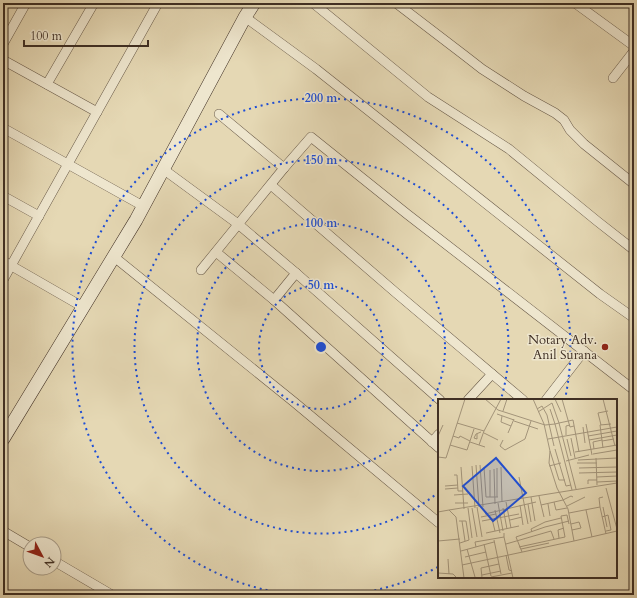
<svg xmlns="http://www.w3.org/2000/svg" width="637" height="598" font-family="Cardo,serif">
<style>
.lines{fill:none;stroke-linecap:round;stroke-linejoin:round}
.minor-casing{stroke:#685948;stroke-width:10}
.secondary-casing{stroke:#3f2f24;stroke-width:14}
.minor{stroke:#eee6ce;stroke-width:9}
.secondary{stroke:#eee6ce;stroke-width:13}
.ring{fill:none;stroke:#1d4ed8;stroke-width:2;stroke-dasharray:2 4}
.poi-dot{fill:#8f2418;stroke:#eee6ce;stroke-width:1.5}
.labels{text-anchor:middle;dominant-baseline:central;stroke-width:3;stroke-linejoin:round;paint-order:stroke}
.poi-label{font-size:13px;fill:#3f2f24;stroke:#eee6ce;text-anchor:end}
.inset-road{fill:none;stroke:#a3947a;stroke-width:1}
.view{fill:#1d4ed8;fill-opacity:0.15;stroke:#1d4ed8;stroke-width:2}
.inset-edge{fill:none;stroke:#3f2f24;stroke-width:2}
.centre{fill:#1d4ed8;stroke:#eee6ce;stroke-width:2}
.ring-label{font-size:12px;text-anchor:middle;font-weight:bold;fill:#1d4ed8;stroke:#eee6ce;stroke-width:3;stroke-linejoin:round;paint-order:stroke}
</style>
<rect width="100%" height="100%" fill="#e5d8b4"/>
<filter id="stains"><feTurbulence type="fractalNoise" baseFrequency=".005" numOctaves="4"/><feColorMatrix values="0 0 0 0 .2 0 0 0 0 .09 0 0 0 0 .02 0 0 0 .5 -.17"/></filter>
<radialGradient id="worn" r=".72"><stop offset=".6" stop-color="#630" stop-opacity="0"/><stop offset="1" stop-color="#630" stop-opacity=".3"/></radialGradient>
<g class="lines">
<defs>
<g id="minor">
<path d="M313,3L428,97L509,149L597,221L634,250"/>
<path d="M396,3L464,55L482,69L524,96L555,113L564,120L570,130L584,144L634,184"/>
<path d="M575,3L634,46"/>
<path d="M245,17L316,69L600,294L634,318"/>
<path d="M3,44L26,3"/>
<path d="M3,60L97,112"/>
<path d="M613,78L634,51"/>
<path d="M47,84L94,3"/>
<path d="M219,114L284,168"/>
<path d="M3,128L143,206"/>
<path d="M163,169L238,224L296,273L440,400"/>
<path d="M271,185L395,292L523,400"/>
<path d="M3,196L39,216"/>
<path d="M216,252L274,300L439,448"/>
<path d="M113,256L294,402L439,523"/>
<path d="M3,261L83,307"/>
<path d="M201,270L284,168L311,137L407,214L634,390"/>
<path d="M3,280L158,3"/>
<path d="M274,300L296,273"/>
<path d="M468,400L492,374"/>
<path d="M546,400L584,351"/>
<path d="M432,442L439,434"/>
<path d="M3,531L30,547"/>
<path d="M54,561L112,595"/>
</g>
<path id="secondary" d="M3,439L136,220L245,17L254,3"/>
</defs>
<use href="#minor" class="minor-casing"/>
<use href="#secondary" class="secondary-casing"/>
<use href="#minor" class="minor"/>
<use href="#secondary" class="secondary"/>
</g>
<g class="ring">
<circle cx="321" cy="347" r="62"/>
<circle cx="321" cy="347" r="124"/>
<path d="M439 492A187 187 0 1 1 501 399"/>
<path d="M438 567A249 249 0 0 1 345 595M297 595A249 249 0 1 1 565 399"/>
</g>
<circle class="poi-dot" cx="605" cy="347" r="4"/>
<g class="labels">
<g class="poi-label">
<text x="597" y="340">Notary Adv.<tspan x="597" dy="15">Anil Surana</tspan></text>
</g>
</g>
<g transform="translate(438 399)">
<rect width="179" height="179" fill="#e5d8b4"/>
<path class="inset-road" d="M47,0L60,11L107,26L117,25L134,91M117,0L123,13M124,0L132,28L136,27M165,0L177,47M99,10L104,7L109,16L116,47M112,10L117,25L121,24L138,90M65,12L69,0M100,13L114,4L121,24L135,21L141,53M59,15L76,21M64,17L63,23L73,27M76,22L100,30M19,24L46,32L63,0M148,25L154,56M163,26L160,14L170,12M145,28L147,44M46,34L60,41M70,34L76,20M39,35V40L36,39L38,35L43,33M128,36V27L132,26M0,37L5,26M15,37L21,39L22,37L32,42M150,37L179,32M133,39L137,59M110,40L179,28M129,40L133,57M65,41L62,47L67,51L87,40L93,22M151,41L179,36M164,42L176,40M32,43L47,48M12,46L29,51L36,30M41,46L46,32M165,49L162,26L173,25M117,50L128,87L133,86M156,50L155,43L164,41M112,52L121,81H127M137,53L179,46M155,55L179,51M0,58L8,59L27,0M158,59L159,86M140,61L179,59M128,62L151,56M139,64H159M38,66L41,108M42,66L45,108M34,67L37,109M111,67L123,64M23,68L26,110M46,68L48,98H60M63,68L64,103M141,69L179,68M56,70L57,105M52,71V98M141,74L179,73M16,76H19L20,92H25M81,78L90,125M159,78L179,77M159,83L179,82M150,85V81H159M7,87L20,86M168,89L179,130M7,90L20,89M16,96L30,95M101,97L106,118M59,98V69M93,98L97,122M68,103L73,129M116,103L118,111L129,109M17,104H30M60,104L65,132M90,105L93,123M110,105L112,117M82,106L85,126M103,106L125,101L133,97L135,98M129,107L147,98M39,108L44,138M162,108L161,99L165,98M165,108L169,128M30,109L34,139M34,109L39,138M65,109L69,130M11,111L179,84M57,111L62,134M148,111L154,138M0,113L11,111L18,118L26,179M131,114L162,108L168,135M47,115L98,103M43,118L58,115M164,118L170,116L173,131L168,132M54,120L57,132M72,121L84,118M21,122H28L31,141L22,144M24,122L27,142M44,122L81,115M133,125L141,123L143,129L134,131M107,128L131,122M94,133L93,130L107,123L123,119M48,134L81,127M66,138L75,179M121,139L120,131L126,129M56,141L63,175M0,142L22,140M136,142L179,132M46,145L53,177M68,145L113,132L116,140M38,148L37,143L66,138V134M81,148L127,138L123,117L129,116L131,125M29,150L37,178M83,150L111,144M23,152L56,143M84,153L78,138L107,128M68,156L71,171L74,172M27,158L48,153M10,160L11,175M24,166L136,142L130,110L119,89L111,64L112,52L106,25L95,0M0,174L15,175L19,179M44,176L63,172M53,178L74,174M44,179L43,169L61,165"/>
<path class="view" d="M58,59L88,94L55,122L25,87Z"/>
<rect width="179" height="179" class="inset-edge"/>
</g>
<circle cx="321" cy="347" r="6" class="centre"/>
<g class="ring-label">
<text x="321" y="102">200 m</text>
<text x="321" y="164">150 m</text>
<text x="321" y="227">100 m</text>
<text x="321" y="289">50 m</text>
</g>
<rect width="637" height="598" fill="none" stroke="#e5d8b4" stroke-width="16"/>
<rect x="4" y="4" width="629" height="590" fill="none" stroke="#3f2f24" stroke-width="2"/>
<rect x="8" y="8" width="621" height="582" fill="none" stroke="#3f2f24"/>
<g transform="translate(42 556) rotate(131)"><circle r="19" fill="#eee6ce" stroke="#a89d8a"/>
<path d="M0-3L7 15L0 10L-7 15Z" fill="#8f2418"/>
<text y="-6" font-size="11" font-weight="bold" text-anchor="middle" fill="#3f2f24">N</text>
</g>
<path d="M24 40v6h124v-6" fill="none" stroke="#3f2f24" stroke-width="2"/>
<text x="30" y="40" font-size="12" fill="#3f2f24" stroke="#eee6ce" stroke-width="3" paint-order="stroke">100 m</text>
<rect width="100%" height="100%" filter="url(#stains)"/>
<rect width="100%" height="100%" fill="url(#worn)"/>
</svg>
